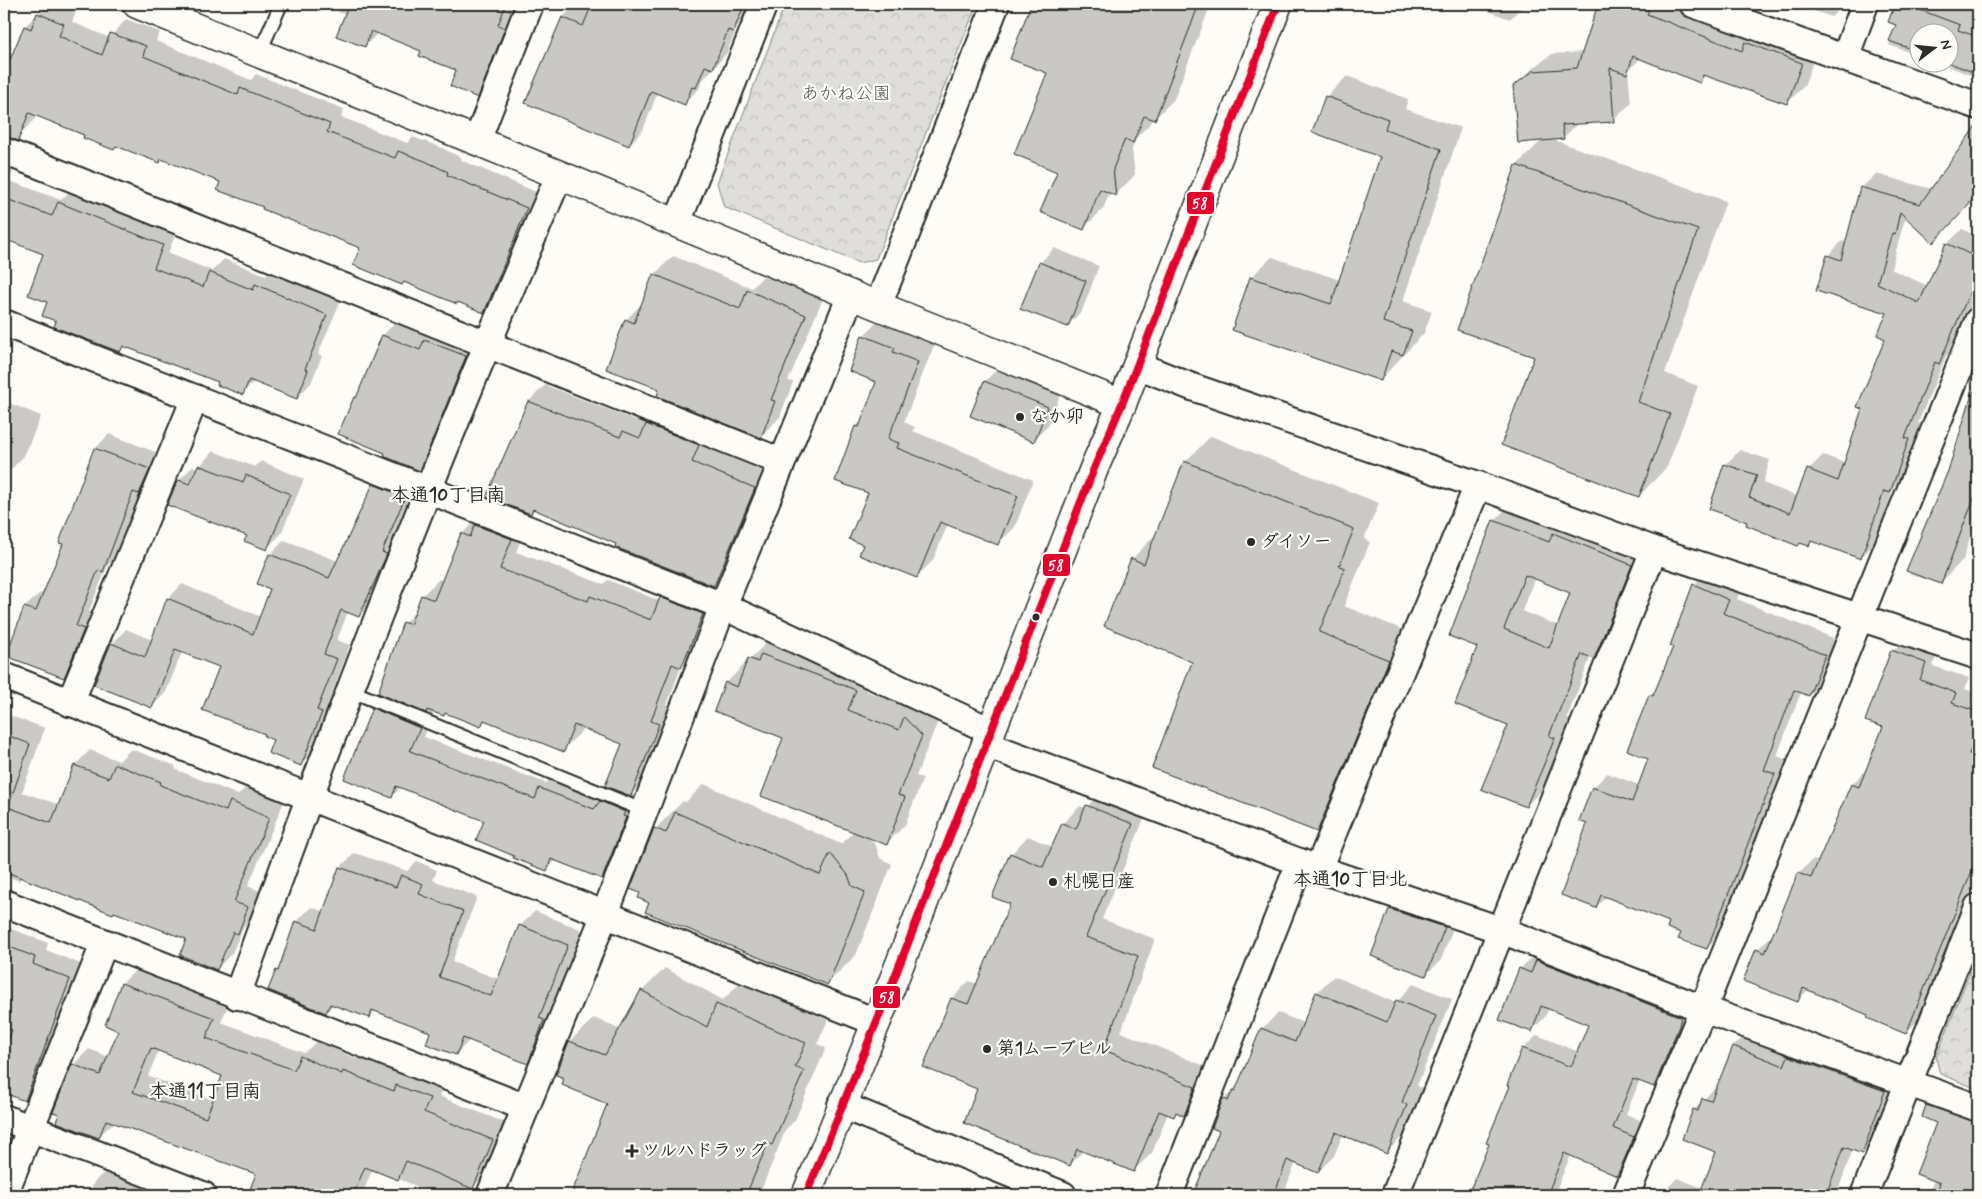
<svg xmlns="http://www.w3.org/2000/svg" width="1982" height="1199" font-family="Mynerve,'Klee One',sans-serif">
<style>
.park{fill:url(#park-crowns);stroke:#858482}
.shadow{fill:#0003;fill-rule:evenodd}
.building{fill:#c9c8c4;stroke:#2b2b2b;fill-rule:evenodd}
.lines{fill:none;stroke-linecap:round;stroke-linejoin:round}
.service-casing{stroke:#2b2b2b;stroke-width:16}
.minor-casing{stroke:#2b2b2b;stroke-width:30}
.tertiary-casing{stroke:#2b2b2b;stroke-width:31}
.trunk-casing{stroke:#2b2b2b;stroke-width:31}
.service{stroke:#fdfcf7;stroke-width:12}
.minor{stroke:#fdfcf7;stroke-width:26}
.tertiary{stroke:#fdfcf7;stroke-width:28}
.trunk{stroke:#fdfcf7;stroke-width:28}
.bus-1-casing{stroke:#fdfcf7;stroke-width:11}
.bus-1{stroke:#e4002b;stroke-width:8}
.poi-dot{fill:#2b2b2b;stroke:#fdfcf7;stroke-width:2}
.labels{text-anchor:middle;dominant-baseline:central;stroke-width:4.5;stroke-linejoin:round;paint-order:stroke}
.park-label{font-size:18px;fill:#585857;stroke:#fdfcf7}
.poi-label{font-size:18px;font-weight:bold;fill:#2b2b2b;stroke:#fdfcf7;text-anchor:start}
.neighbourhood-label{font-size:19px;font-weight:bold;fill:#2b2b2b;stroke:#fdfcf7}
.line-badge{stroke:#fdfcf7;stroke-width:2}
.badge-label{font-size:14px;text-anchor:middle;font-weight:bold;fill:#fff}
</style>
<defs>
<pattern id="park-crowns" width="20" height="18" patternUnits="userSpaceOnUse" patternTransform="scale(1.25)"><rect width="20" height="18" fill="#dfdeda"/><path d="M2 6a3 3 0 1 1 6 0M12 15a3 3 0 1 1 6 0" fill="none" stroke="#c0bfbb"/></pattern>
</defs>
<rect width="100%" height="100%" fill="#fdfcf7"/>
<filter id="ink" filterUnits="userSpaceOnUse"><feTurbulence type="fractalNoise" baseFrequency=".02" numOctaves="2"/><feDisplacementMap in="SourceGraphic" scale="10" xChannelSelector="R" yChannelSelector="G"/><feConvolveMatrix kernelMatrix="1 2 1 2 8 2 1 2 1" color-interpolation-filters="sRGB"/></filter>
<g filter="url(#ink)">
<g class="park">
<path d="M785,4H977L876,259L859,263L724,207L717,183Z"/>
<path d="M1978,951V1089L1940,1074L1936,1058Z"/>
</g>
<g class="shadow">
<path d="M48,4H64L77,9L72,22L110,38L126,19L160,32L156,41L251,80L256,74L285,86L344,109L341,117L407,143L413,137L440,147L462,158L461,160L541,194L498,297L483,311L361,248L265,206L222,182L162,158L159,161L117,146L114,149L37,115L34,120L20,134L4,128V76L25,26Z"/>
<path d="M341,4H514L511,11L518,13L492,82L477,96L458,69L423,50L378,33L365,46L346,15L338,12Z"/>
<path d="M576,4L591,9L593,4H752L747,17L737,27L727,53L702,81L699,89L684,103L658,92L643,130L629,145L563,17Z"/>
<path d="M1034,4H1211L1174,99L1137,137L1132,149L1135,175L1116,194L1110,192L1103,209L1083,229L1058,171L1049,72L1012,58Z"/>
<path d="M1468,4H1525L1510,19Z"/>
<path d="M1600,4H1681L1819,45L1804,86L1787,103L1707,74L1700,81L1641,58L1628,71L1631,103L1614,120L1578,123L1563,138L1551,139L1726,201L1665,373L1698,386L1667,467L1639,496L1535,356L1459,329L1517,165L1542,140L1514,87L1532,69L1552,54L1583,52Z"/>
<path d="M1795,4H1845L1831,17Z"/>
<path d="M1897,4H1965L1976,8L1975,13L1978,14V78L1937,62H1950V32H1920V56L1889,45L1897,24L1890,21Z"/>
<path d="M1347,76L1408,99L1405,109L1461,128L1403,301L1432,311L1424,333L1381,379L1234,329L1251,277L1272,257L1340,280L1382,156L1326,97Z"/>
<path d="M1978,125V193L1947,227L1908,218L1904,222L1891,269L1928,286L1947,244L1962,229L1978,237V291L1954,348L1946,356L1918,423L1922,424L1904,477L1894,487L1875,543L1861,557L1813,541L1809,545L1749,521L1725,465L1740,450L1770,460L1763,483L1798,497L1809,469L1823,455L1845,463L1886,338L1889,312L1828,256L1842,241L1847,243L1861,188L1876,174L1932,189Z"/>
<path d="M4,163L14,167L10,181L61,200L73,188L177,231L168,253L212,271L224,259L266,275L270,271L341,300L318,354L322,356L311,383L297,398L255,381L242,393L220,381L125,345L120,351L58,320L48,301L44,253L4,238Z"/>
<path d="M1054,248L1099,266L1082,311L1068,325L1040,263Z"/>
<path d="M673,256L752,288L767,272L824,296L788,381L793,382L780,417L761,436L661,388L626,320L643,302L654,275Z"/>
<path d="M880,319L910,331L909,335L934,345L904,422L915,427L913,431L1033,480L1015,527L998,544L948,524L933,560L917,577L865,544L869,493L856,426L864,419L878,381L863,336Z"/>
<path d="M397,321L480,341L434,454L419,469L386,453L355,398L360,392L383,335Z"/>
<path d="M1000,367L1061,393L1048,426L1033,441L972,415L985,381Z"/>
<path d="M545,385L635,420L640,415L771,471L730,569L714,585L535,508L530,513L488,496L529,401Z"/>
<path d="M4,401L41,416L24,456L4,477Z"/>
<path d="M1978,403V511L1963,560L1940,583L1949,471L1967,415Z"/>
<path d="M109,434L163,455L154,478L143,489L117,556L108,565L89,611L98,615L78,662L64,677L8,656L25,607L40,593L44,595L65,544L95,449Z"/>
<path d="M1211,436L1379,503L1364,539L1370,542L1344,606L1414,634L1343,805L1317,831L1194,661L1132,559L1157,533L1185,462Z"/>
<path d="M213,451L255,467L261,461L304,479L281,534L266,549L179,480L193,466L198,468Z"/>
<path d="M388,470L418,482L373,601L359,616L348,612L337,640L350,645L331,696L336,698L315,750L300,765L275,739L266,734L221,667L182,652L166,692L152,707L112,644L126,629L152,640L168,599L182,584L261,617L272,589L270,555L284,540L338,561L374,485Z"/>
<path d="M1512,503L1649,546L1612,639L1594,657L1591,656L1567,718L1572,720L1544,788L1526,806L1510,724L1494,521ZM1535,577L1572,593L1559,626L1522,611Z"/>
<path d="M479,517L528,522L516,552L603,584L608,580L660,601L678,581L719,597L698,650L681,667L667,705L675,707L647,778L631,794L639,797L617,863L602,877L556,860L547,870L515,855L486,820L401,787L392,796L373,709L387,694L379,690L404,623L417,610L422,596L439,579L443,581L462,534ZM434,711L444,715L446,712L481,725L486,720L563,750L580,733L583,727L623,743L614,788L608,795L555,774L546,783L424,737Z"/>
<path d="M1708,571L1743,585L1737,599L1838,640L1823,680L1809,695L1801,692L1777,756L1788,760L1721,934L1707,948L1682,932L1671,921L1607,896L1596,907L1589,823L1593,788L1607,773L1639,785L1649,758L1650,695L1657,688L1674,647L1694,585Z"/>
<path d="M1907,637L1939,649L1933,666L1969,678L1965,689L1978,694V874L1920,1018L1906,1033L1870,1014L1809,989L1798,1000L1757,950L1771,936L1773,937L1799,873L1813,859L1819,861L1852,784L1866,770L1884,727L1893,651Z"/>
<path d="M769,640L874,671L866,691L913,709L923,699L940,716L916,776L923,778L905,825L886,844L867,836L876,846L880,858L892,864L856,955L828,983L651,903L655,829L683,801L686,802L704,784L841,844L854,831L785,737L726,683L745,664L747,665L750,659Z"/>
<path d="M5,714L45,728L22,792L60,805L75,765L90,750L119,761L131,749L176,766L175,769L238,795L246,787L284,802L248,886L262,892L253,917L244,926L232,953L217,969L187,938L22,877L19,881L4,875Z"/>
<path d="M1104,788L1149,807L1102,919L1155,939L1121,1032L1212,1069L1201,1097L1184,1114L1178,1112L1174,1116L1168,1113L1152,1153L1134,1170L1084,1150L1070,1165L978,1088L952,998L969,981L978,984L1011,903V854L1028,836L1053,847L1063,823L1080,806L1086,808Z"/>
<path d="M355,853L407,871L417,861L437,870L433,880L477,897L452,962L499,979L520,926L535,911L582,930L553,1004L558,1006L542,1048L527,1062L470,1040L456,1054L431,1031L376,1010L369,1016L334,1004L326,1012L277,971L280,967L296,922L311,907L325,912L340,867Z"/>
<path d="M1405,895L1459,913L1441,960L1426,975L1373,955L1390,909Z"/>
<path d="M4,926L48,943L46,950L83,965L39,1086L25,1100L4,1091Z"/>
<path d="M1534,955L1694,1003L1668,1072L1654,1086L1640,1080L1626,1114L1646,1123L1630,1161L1616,1175L1571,1155L1554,1195H1463L1477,1178L1524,1048L1537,1035L1579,1052L1590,1024L1549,1008L1545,1017L1531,1031L1520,969Z"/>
<path d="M138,968L229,1003L221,1022L304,1053L317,1041L357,1059L360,1056L445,1082L439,1096L508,1124L488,1172L472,1188L469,1195H429L430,1192L373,1168L362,1195H267L252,1189L258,1174L114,1122L98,1137L73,1065L89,1049L109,1057L120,1030L106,1025L122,983ZM159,1050L224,1075L214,1100L148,1076Z"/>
<path d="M665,968L723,1000L741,982L828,1020L817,1044L826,1048L795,1120L786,1129L759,1195H572L609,1103L557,1074L570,1041L594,1018L621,1030L642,991Z"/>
<path d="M1334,976L1396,1003L1413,984L1452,999L1417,1086L1423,1088L1403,1136L1387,1152L1343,1134L1334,1156L1318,1172L1296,1162L1283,1195H1194L1221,1130L1224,1099L1239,1084L1262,1029L1278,1013L1304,1023L1317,992Z"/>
<path d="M1750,1030L1901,1074L1878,1136L1862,1153L1853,1149L1839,1188L1855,1195H1661L1677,1178L1703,1188L1717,1151L1694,1110L1720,1082L1734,1046Z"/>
<path d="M1942,1091L1978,1104V1195H1928L1934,1180L1937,1122L1927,1106Z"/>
<path d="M4,1126L13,1129L4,1152Z"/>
<path d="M110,1167L145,1181L139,1195H89L94,1182Z"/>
</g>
<g class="building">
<path d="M349,4H506L498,25L505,28L478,98L450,86L456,70L419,56L421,51L371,31L365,47L336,36Z"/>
<path d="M592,4H745L733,32L728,30L713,69L705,66L696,88L692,87L685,105L651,91L629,146L525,103L562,17L583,26Z"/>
<path d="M1031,4H1199L1155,120L1144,116L1133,143L1125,139L1113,169L1116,196L1100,189L1084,230L1040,212L1057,172L1014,154L1047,73L1010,59Z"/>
<path d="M1598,4H1630L1649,10L1647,14L1742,51L1745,42L1802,63L1787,104L1703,75L1700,83L1633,56L1627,74L1610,68L1614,122L1562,125L1564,139L1518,143L1513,86L1533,71L1577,68Z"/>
<path d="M1895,4H1904L1960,25L1958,30L1978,37V74L1947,62H1950V32H1920V52L1889,41L1896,25L1888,22Z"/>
<path d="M37,13L64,24L59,36L102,55L110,33L146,46L143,56L238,95L240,88L330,124L327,132L395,158L398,151L425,161L448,172L447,175L527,208L484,313L458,302L457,304L404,282L402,285L353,265L360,248L262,209L263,207L217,190L220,182L161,159L160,163L116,146L114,150L83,138L84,135L29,113L18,141L4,136V74L24,26L31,29Z"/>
<path d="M1325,96L1388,119L1385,129L1441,149L1383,322L1412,331L1403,355L1391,351L1381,381L1232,330L1250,277L1331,304L1380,157L1312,132Z"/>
<path d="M1978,123V190L1968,206L1933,243L1900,212L1895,234L1892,233L1877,283L1919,303L1946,243L1978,258V273L1939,364L1935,362L1905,438L1909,439L1890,493L1884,491L1861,559L1811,541L1809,546L1800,543L1798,546L1746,525L1747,522L1709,509L1724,464L1757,475L1749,497L1790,513L1807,469L1838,481L1862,409L1857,407L1885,339L1877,335L1887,313L1816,291L1827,255L1841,260L1860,187L1920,204Z"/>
<path d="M1516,165L1698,230L1638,402L1670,414L1639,497L1501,445L1534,357L1457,330Z"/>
<path d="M4,198L52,216L58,202L163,245L154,268L203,287L209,272L253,290L255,284L327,315L305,369L308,370L297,399L249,380L243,395L217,385L218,382L123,346L120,352L54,327L56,321L42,316L47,302L28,295L43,254L4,239Z"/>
<path d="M1039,262L1086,281L1068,327L1020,309Z"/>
<path d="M653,274L740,309L747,290L806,315L771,400L775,401L761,438L657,396L659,389L606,369L625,319L634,323Z"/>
<path d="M382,335L420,350L424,340L466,356L420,471L384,456L385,453L338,434L354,397L356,398Z"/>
<path d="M862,335L895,348L893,352L918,362L888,439L899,443L897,448L1018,496L998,545L940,522L917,578L859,555L863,545L849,539L868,493L835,481L855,426L859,427L876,382L849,371Z"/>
<path d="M984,381L1048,407L1034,442L970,416Z"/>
<path d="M1973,391L1978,392V488L1941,584L1906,571L1948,471Z"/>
<path d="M528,401L620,437L623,431L640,438L646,424L699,445L692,462L755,488L714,586L615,547L616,544L533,509L531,514L486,497Z"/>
<path d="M94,448L150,469L139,494L133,492L103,572L98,570L76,626L84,629L64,678L6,656L24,607L36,611L63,544L59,543Z"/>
<path d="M1184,461L1354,529L1339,566L1345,568L1319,632L1389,660L1317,832L1152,768L1192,662L1104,626L1131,558L1144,564Z"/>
<path d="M198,465L243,482L246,475L290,494L267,550L244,541L247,536L167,505L178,480L190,484Z"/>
<path d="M373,484L405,497L382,552L387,554L359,617L341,610L324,654L337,659L317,710L322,712L301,766L268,753L273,740L264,736L265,734L202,710L219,667L175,650L152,708L94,685L111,643L145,657L167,598L253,634L270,589L257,584L269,554L329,578Z"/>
<path d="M1493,520L1549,542L1553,533L1632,565L1594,659L1582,654L1549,736L1555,738L1526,807L1481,789L1508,725L1455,704L1477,647L1449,636ZM1525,575L1570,593L1549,648L1504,629Z"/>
<path d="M475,525L512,539L500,569L588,601L590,596L651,620L660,597L703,614L681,668L672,664L651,721L659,724L631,796L605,786L622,744L574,725L564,752L484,720L481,727L445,713L444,716L427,710L426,713L378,693L403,622L410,625L421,595L434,600L461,533L470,537Z"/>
<path d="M1693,584L1729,600L1723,613L1825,655L1809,696L1794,690L1764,770L1775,774L1707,949L1678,939L1681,933L1667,928L1669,922L1601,895L1596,908L1561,895L1587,824L1579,821L1592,787L1632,802L1648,759L1627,750L1649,695L1653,696L1673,647L1670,646Z"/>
<path d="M1891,650L1926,663L1920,680L1956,693L1952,703L1978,712V729L1969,754L1978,757V856L1906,1034L1867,1018L1868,1015L1803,988L1798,1002L1743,981L1756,949L1765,953L1798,873L1811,878L1851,784L1859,787L1883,727L1865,721Z"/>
<path d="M761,654L856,690L848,710L899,730L904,717L922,736L898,795L905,797L887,845L761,796L783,738L714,711L725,682L737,687L748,658L758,662Z"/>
<path d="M372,708L420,728L410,751L535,799L539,788L594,809L600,801L625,812L623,816L626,817L602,879L551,859L547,871L513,858L514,856L476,840L484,821L396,786L392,798L344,779Z"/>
<path d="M4,734L30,744L8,807L51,823L74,765L109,778L115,764L161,782L160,785L226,811L230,801L269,818L234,902L248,907L238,934L233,932L217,970L180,955L186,939L114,912L113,914L4,871Z"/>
<path d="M1086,805L1133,824L1086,937L1138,956L1104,1050L1195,1087L1184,1116L1176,1112L1174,1117L1159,1111L1134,1172L1077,1149L1070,1166L964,1123L977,1089L923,1067L951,998L968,1004L1010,904L992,897L1010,853L1043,867L1062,823L1076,829Z"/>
<path d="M675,812L820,875L830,853L848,875L852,886L865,892L828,985L645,912L649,903L638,898L640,893L630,889L654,828L666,833Z"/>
<path d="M339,867L396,887L401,875L423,884L419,894L463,911L439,977L491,996L519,925L568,945L539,1018L544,1020L528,1064L463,1038L456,1055L426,1044L430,1032L372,1010L370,1018L330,1004L326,1013L268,990L276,970L278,971L295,921L317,929Z"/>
<path d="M1389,909L1445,927L1426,976L1371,956Z"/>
<path d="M10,947L35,957L33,964L70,979L25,1101L4,1093V1051L12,1030L4,1027V964Z"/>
<path d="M1536,960L1681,1017L1679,1026L1654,1087L1633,1079L1613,1128L1634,1137L1617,1176L1564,1153L1547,1195H1468L1489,1144L1486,1143L1510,1086L1507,1085L1522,1048L1571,1067L1588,1025L1541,1006L1532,1032L1499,1020L1519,968L1531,973Z"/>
<path d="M121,983L214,1018L206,1038L294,1070L300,1056L342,1074L343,1071L394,1091L396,1085L430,1098L424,1112L493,1140L473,1189L406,1161L398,1180L365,1167L353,1195H264L250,1189L256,1174L106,1120L99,1138L56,1122L59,1114L53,1112L72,1064L100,1075L118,1031L105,1025ZM151,1048L222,1076L206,1118L133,1092Z"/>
<path d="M641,990L707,1027L716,1004L806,1043L795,1067L804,1071L772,1145L768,1143L746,1195H571L607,1104L562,1085L564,1078L556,1075L569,1041L605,1055Z"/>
<path d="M1316,992L1387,1022L1396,1000L1436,1016L1402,1102L1407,1105L1387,1154L1335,1132L1318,1173L1287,1160L1274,1195H1193L1219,1131L1212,1128L1223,1098L1228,1101L1233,1090L1235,1091L1261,1028L1295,1042Z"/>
<path d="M1733,1046L1784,1066L1788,1056L1885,1091L1862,1154L1844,1147L1826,1195H1699L1716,1152L1682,1139L1693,1109L1698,1111L1702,1098L1711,1101Z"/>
<path d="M1926,1105L1978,1123V1195H1936L1940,1183L1916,1174L1936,1123L1922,1117Z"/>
</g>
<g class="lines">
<defs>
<g id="service">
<path d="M259,54L281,4"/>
<path d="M349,690L645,811"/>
</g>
<g id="minor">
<path d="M1693,4L1978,106"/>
<path d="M1845,58L1865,4"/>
<path d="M477,141L530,4"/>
<path d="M4,151L782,462"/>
<path d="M677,223L764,4"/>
<path d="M878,306L996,4"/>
<path d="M4,323L723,606L991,731"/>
<path d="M1137,365L1192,387L1478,485L1654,550L1978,656"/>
<path d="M4,676L876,1022"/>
<path d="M70,703L195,398"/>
<path d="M985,744L1318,869L1501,930L1703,1009L1978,1108"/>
<path d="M1318,869L1478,485"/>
<path d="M4,903L524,1107"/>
<path d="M237,996C336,719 442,445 559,176"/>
<path d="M841,1105L1063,1195"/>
<path d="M4,1118L203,1195"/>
<path d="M4,1195L104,944"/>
<path d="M490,1195L605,914L723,606L851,295"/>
<path d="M1169,1195L1300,862"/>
<path d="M1395,1195L1654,550"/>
<path d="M1626,1195L1703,1009L1978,321"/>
<path d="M1864,1195L1978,907"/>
</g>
<path id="tertiary" d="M137,4L477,141L851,295L1122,404"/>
<path id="trunk" d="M806,1195L892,984L1095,466L1122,404L1278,4"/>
</defs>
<use href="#service" class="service-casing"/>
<use href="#minor" class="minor-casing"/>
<use href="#tertiary" class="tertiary-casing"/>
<use href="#trunk" class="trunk-casing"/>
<use href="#service" class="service"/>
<use href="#minor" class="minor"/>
<use href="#tertiary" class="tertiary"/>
<use href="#trunk" class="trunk"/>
<defs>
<path id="bus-1" d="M806,1195L892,984L1095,466L1122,404L1278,4"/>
</defs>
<use href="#bus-1" class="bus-1-casing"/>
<use href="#bus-1" class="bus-1"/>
</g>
</g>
<g class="poi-dot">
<circle cx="1020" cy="417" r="5"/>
<circle cx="1251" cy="542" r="5"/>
<circle cx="1036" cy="617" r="4.5"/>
<circle cx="1053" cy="882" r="5"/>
<circle cx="987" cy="1049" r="5"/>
<path d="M629.5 1143.5h5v5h5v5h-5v5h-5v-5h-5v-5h5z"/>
</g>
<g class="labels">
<g class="park-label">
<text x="846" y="94">あかね公園</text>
</g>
<g class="poi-label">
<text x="1030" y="417">なか卯</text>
<text x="1261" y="542">ダイソー</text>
<text x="1063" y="882">札幌日産</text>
<text x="997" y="1049">第1ムーブビル</text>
<text x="642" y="1151">ツルハドラッグ</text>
</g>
<g class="neighbourhood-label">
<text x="448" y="495">本通10丁目南</text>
<text x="1350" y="879">本通10丁目北</text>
<text x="205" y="1091">本通11丁目南</text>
</g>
</g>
<g class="line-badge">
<rect x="1186" y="191" width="29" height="24" rx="5" fill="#e4002b"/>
<rect x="1042" y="553" width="29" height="24" rx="5" fill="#e4002b"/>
<rect x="872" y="985" width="29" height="24" rx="5" fill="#e4002b"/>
</g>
<g class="badge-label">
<text x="1200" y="208">58</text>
<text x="1056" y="570">58</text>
<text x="887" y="1002">58</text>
</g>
<rect width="1982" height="1199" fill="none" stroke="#fdfcf7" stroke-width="20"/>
<rect x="10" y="10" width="1962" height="1179" fill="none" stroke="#2b2b2b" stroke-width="2" filter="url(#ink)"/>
<g transform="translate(1934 48) rotate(74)"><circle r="24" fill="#fdfcf7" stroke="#a9a8a5"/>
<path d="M0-4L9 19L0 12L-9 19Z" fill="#2b2b2b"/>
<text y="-8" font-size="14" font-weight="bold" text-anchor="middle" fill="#2b2b2b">N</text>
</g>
</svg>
